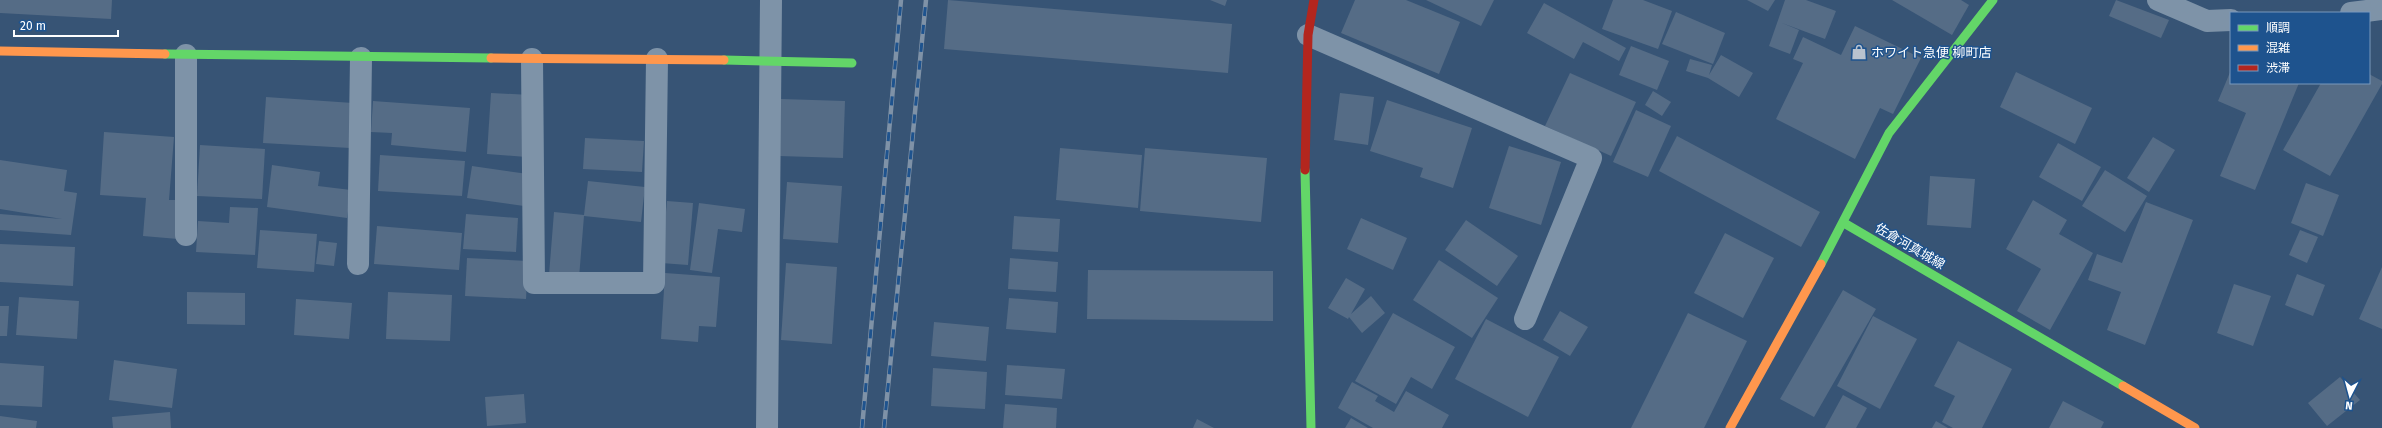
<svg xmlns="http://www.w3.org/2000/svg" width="2382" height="428" font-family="'Fira Sans','Noto Sans JP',sans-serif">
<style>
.building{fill:#556c86}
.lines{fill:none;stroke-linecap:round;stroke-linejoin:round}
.street{stroke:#7e93a8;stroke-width:22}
.fast{stroke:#63d668;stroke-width:9}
.slow{stroke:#ff974d;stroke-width:9}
.jam{stroke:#b3261e;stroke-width:9}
.rail-casing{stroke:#7f92a7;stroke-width:4.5}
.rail{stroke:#1e538e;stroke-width:3;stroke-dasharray:9;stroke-linecap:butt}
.labels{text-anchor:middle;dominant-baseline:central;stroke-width:3;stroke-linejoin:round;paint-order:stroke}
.poi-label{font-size:13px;fill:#fff;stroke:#1e538e;text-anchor:start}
.street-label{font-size:13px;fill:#fff;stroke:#1e538e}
</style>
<rect width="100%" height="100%" fill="#375475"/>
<g class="building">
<path d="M0,0H112L111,19L0,13Z"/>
<path d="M948,0L1232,24L1228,73L944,49Z"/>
<path d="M1210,0H1227L1225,6Z"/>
<path d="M1355,0H1406L1460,22L1439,74L1341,33Z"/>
<path d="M1426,0H1494L1481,26Z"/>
<path d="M1613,0H1643L1672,11L1658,49L1602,29Z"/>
<path d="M1747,0H1775L1768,11Z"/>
<path d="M1785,0H1806L1836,11L1825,39L1782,23L1799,30L1790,54L1769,46Z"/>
<path d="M1892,0H1961L1969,5L1952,35Z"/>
<path d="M2116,0L2169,20L2161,38L2109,16Z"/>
<path d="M1544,3L1626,48L1619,61L1583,42L1574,59L1527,33Z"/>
<path d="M1676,12L1725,33L1713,64L1662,44Z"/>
<path d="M1855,26L1921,58L1893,114L1880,108L1855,159L1776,119L1803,63L1793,59L1803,37L1841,55Z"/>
<path d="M1631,46L1669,61L1657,90L1619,75Z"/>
<path d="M1721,55L1753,73L1739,97L1708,78L1686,71L1690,59L1712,65L1709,75Z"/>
<path d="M2231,70V83H2299L2255,190L2220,176L2246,113L2218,101Z"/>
<path d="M2016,72L2092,108L2075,144L2000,107Z"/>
<path d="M1570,73L1636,102L1611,156L1545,126Z"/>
<path d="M2369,74L2382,81V84L2330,176L2283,150L2321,83H2369Z"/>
<path d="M1653,91L1671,102L1662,116L1645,105Z"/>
<path d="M491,93L530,95L526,157L487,154Z"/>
<path d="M1340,93L1374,97L1368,145L1334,140Z"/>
<path d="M266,97L353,103L350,148L263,143Z"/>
<path d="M781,99L845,101L843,158L779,156Z"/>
<path d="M1387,100L1472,128L1453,188L1420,177L1423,168L1370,151Z"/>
<path d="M373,101L470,108L466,152L391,145L392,133L371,132Z"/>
<path d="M1636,110L1671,126L1648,177L1613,162Z"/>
<path d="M104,132L174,137L169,200H180L178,239L143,236L146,198L100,195Z"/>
<path d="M1677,136L1820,212L1801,247L1659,171Z"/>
<path d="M2153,137L2175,150L2149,192L2127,178Z"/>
<path d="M585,138L644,141L642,172L583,169Z"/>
<path d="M2058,143L2101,167L2082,201L2039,177Z"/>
<path d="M200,145L265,149L262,199L197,196Z"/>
<path d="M1509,146L1561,162L1541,225L1489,208Z"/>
<path d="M1060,148L1142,155L1138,208L1056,200Z"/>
<path d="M1145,148L1267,158L1261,222L1140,211Z"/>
<path d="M380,155L465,161L462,196L378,191Z"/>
<path d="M0,160L67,170L64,191L77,193L71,235L0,230V214L62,219L0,209Z"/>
<path d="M272,165L320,172L318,186L351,190L347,218L267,207Z"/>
<path d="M472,166L528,174L524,206L467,198Z"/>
<path d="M2105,170L2147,196L2125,232L2082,206Z"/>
<path d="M1930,176L1975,179L1971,228L1927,225Z"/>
<path d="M588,181L645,187L641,222L584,216L579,278L549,275L554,212L584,215Z"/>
<path d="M787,182L842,186L838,243L783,239Z"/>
<path d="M2306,183L2339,195L2323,236L2291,223Z"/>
<path d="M2033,200L2067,220L2059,234L2093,253L2050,330L2017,311L2041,269L2006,249Z"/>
<path d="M667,201L693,203L688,265L661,263Z"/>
<path d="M2146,202L2193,220L2145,345L2107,330L2121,292L2088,280L2097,254L2122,263Z"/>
<path d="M699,203L745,209L742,232L718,229L712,273L690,270Z"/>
<path d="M230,207L258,208L255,255L196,252L198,221L229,223Z"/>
<path d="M466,214L518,218L516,252L463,249Z"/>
<path d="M1014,216L1060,219L1058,252L1012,249Z"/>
<path d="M1361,218L1407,238L1393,270L1347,249Z"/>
<path d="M1466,220L1518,256L1497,286L1445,250Z"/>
<path d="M377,226L462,233L459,270L374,264Z"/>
<path d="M260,230L317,234L314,272L257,268Z"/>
<path d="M2300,230L2318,237L2307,263L2289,255Z"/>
<path d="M1725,233L1774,258L1743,318L1694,293Z"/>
<path d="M319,241L337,243L334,266L316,264Z"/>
<path d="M0,244L75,247L73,286L0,282Z"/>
<path d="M467,258L528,261L526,299L465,296Z"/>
<path d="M1010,258L1058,262L1056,292L1008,289Z"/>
<path d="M1439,260L1498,298L1472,338L1413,300Z"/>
<path d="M786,263L837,267L832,344L781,340Z"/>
<path d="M2382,267V329L2359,319Z"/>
<path d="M1088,270L1273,271V321L1087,319Z"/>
<path d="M665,273L720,277L716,327L699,326L698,342L661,339Z"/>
<path d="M2297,274L2325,285L2313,316L2285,305Z"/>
<path d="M1346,278L1365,289L1351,314L1371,296L1385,313L1362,333L1349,317L1348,319L1328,308Z"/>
<path d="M2234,284L2271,296L2253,346L2217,333Z"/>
<path d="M1843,290L1876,309L1814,417L1780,399Z"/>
<path d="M187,292L245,293V325L187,324Z"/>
<path d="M388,292L452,295L450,341L386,339Z"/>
<path d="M19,297L79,301L77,339L16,335Z"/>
<path d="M1009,298L1058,302L1056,333L1006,329Z"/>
<path d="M296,299L352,303L349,339L294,335Z"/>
<path d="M0,306H9L7,336H0Z"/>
<path d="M1560,311L1588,327L1570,356L1543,340Z"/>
<path d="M1393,313L1455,347L1432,389L1411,377L1396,404L1355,381Z"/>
<path d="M1688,313L1747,341L1704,428H1631Z"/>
<path d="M1873,316L1917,339L1880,409L1837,386Z"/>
<path d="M1486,319L1559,357L1528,417L1455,379Z"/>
<path d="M934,322L989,327L986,361L931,356Z"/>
<path d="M1958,341L2012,369L1982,428H1953L1942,422L1955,396L1934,386Z"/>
<path d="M114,360L177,369L172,408L109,400Z"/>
<path d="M0,363L44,366L42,407L0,405Z"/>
<path d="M1007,365L1065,369L1062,399L1005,395Z"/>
<path d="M933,368L987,372L985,409L931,406Z"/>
<path d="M2340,377L2360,400L2327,426L2308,403Z"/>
<path d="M1352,382L1378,396L1375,401L1394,412L1406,391L1449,415L1442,428H1373L1338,408Z"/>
<path d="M524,394L526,423L487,426L485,397Z"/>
<path d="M1843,395L1867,408L1856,428H1825Z"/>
<path d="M2063,401L2104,422L2101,428H2049Z"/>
<path d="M1005,404L1057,408L1056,428H1003Z"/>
<path d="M170,412L171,428H113L112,417Z"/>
<path d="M0,416L37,421L36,428H0Z"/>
<path d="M1351,418L1368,428H1345Z"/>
<path d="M1197,419L1214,428H1193Z"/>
<path d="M1936,421L1948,428H1932Z"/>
</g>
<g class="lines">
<g class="street">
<path d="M2158,0L2207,21L2231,20"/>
<path d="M2351,13L2382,9"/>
<path d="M1308,35L1591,158L1525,319"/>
<path d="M186,55V235"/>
<path d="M532,59L534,283H654L657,59"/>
<path d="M358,264L361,58"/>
<path d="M767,428L771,0"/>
</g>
<g class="fast">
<path d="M165,54L491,58"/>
<path d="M724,60L852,63"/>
<path d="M1305,170L1311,428"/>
<path d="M1844,223L2123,386"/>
<path d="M1821,264L1889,133L1993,0"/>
</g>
<g class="slow">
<path d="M0,51L165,54"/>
<path d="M491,58L724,60"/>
<path d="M2123,386L2195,428"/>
<path d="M1730,428L1821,264"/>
</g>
<path class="jam" d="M1305,170L1308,35L1314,0"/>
<defs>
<g id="rail">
<path d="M862,428L901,0"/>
<path d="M884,428L926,0"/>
</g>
</defs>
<use href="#rail" class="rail-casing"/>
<use href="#rail" class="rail"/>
</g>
<defs>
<symbol id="shop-bare" viewBox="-9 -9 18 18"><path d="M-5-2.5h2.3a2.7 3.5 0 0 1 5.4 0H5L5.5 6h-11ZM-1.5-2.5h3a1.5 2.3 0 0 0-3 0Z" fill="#b9c3cf" stroke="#1e538e" stroke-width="2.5" paint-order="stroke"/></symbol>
</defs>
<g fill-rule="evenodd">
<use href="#shop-bare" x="1848" y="41" width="22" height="22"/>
</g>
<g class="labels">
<g class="poi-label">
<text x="1871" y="52">ホワイト急便 柳町店</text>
</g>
<g class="street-label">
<text transform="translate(1910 246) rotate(30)">佐倉河真城線</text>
</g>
</g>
<rect x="2230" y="12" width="140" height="72" fill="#1e538e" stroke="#7898bb"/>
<rect x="2238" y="25" width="20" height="6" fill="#63d668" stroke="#7898bb"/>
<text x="2266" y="32" font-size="12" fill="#ffffff">順調</text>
<rect x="2238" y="45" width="20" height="6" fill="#ff974d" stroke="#7898bb"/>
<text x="2266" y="52" font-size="12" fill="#ffffff">混雑</text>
<rect x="2238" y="65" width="20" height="6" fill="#b3261e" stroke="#7898bb"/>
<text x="2266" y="72" font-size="12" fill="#ffffff">渋滞</text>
<g transform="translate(2350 396) rotate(186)" stroke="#1e538e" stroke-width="3" paint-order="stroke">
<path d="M0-3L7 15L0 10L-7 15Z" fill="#ffffff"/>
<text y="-6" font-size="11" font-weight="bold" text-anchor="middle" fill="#ffffff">N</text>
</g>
<path d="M14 30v6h104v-6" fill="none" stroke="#ffffff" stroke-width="2"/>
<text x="20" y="30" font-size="12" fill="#ffffff" stroke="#1e538e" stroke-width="3" paint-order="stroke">20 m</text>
</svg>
